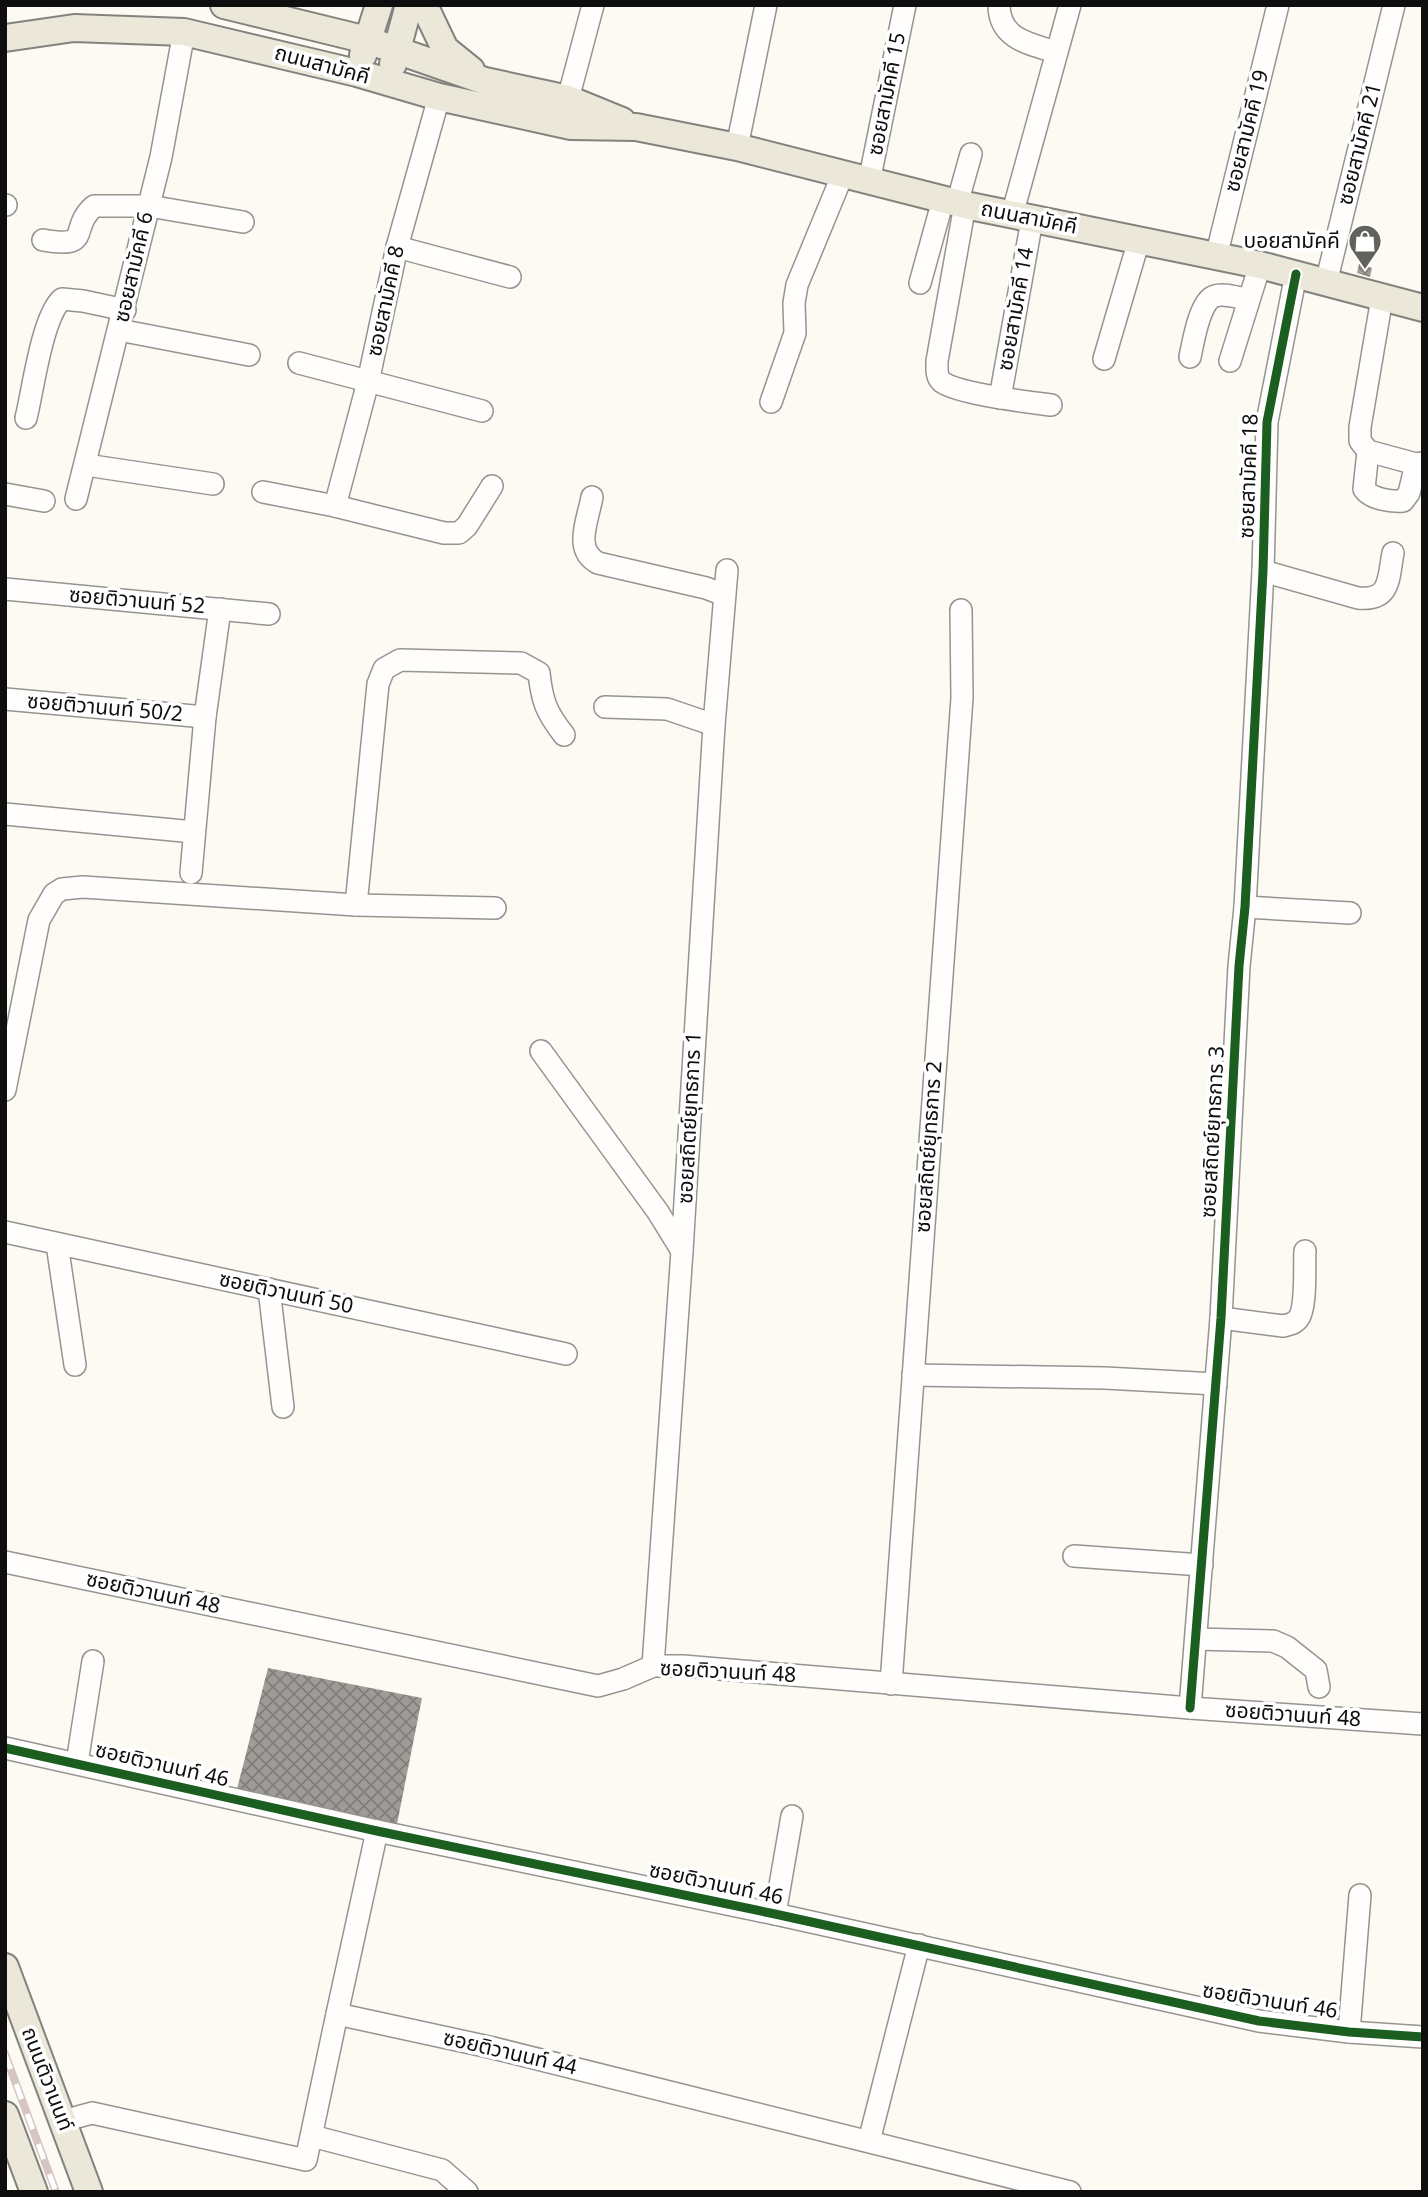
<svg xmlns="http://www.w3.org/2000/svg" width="1428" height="2197" font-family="Georgia,'Noto Sans Thai',serif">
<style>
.building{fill:url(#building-cross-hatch)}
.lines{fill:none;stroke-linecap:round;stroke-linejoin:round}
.minor-casing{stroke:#959491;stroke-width:24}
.major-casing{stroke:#82827e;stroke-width:30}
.minor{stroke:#fffefd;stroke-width:21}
.major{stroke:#ece8d9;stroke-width:26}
.rail-casing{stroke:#d7c5c4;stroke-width:8}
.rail{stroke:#fff;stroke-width:5;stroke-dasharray:16;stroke-linecap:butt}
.cycleway-casing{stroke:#fff;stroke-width:13}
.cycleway{stroke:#1b5e20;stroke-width:9}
.labels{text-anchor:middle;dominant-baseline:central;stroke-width:7;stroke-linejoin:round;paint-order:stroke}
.street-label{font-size:21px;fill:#0e0e0e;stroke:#fff}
.poi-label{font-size:21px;fill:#0e0e0e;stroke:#fff;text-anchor:end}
</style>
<defs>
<pattern id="building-cross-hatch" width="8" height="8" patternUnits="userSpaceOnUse" patternTransform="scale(1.75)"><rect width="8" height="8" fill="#9f9c98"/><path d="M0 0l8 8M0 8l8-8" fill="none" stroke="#807e7a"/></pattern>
</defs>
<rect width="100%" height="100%" fill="#fcfaf2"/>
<g class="building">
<path d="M1359,264L1372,268L1370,277L1357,273Z"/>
<path d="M268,1668L422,1698L397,1824L237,1789Z"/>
</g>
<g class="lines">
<defs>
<g id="minor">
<path d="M999,5C999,39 1030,44 1056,52"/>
<path d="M568,99L593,5"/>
<path d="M737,147L766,5"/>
<path d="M869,182L905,5"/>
<path d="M957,204L971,154"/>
<path d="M5,205H6"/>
<path d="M965,205L937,361C937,369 936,377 942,382C959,394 1028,402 1051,405"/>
<path d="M1012,215L1070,5"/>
<path d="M43,240C94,249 68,229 94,206H149L243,222"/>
<path d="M397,247L510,277"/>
<path d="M1216,257L1278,5"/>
<path d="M920,283L943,200"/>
<path d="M1326,283L1394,5"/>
<path d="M1382,298L1360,427V441L1368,451L1416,464L1423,463"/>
<path d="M119,330L249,355"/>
<path d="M1190,357C1193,343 1200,299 1215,296C1224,293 1238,298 1248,299"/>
<path d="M1104,359L1139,240"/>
<path d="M1230,361L1260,265"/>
<path d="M299,363L482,411"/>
<path d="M1000,398L1032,220"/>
<path d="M771,402L795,333L794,303L797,285L842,176"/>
<path d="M26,418C33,390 42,317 62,299L83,301L125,310"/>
<path d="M1368,451L1364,489C1371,499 1391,502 1403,501L1409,493L1416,464"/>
<path d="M86,465L213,484"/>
<path d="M263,492L335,506L444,533H459L467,526L492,486"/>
<path d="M5,494L44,501"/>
<path d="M592,497C588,520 573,550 598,563L706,588L724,595"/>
<path d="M76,499L161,157L184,32"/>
<path d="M335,506L368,382L397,247L439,97"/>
<path d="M1263,571L1358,598C1391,601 1388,579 1393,553"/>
<path d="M5,589L269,614"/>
<path d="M5,699L205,717"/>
<path d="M605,707L667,709L714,725"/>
<path d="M5,814L194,832"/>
<path d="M191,873L205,717L220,609"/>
<path d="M356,905L378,684L384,669L400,660L521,663L539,673C542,701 546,712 564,735"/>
<path d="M1245,907L1350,913"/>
<path d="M541,1051L658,1212L682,1251"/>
<path d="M5,1090L39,920L54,894L62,889L83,887L356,905L495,908"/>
<path d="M5,1232L566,1354"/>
<path d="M57,1244L75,1365"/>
<path d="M269,1289L283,1407"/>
<path d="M1221,1318L1283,1326C1288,1325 1294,1324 1298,1319C1307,1308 1304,1266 1305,1251"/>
<path d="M913,1375L1105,1378L1216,1384"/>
<path d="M1074,1556L1202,1565"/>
<path d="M5,1562L598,1686L623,1679L653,1666H683L1190,1708L1423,1724"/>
<path d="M1196,1639L1273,1641L1287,1647L1316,1670L1319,1687"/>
<path d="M653,1666L682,1251L714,725L727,570"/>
<path d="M891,1684L962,698L961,610"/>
<path d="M1190,1708L1221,1318L1239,966L1245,907L1263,571L1267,422L1296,274"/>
<path d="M5,1748L377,1831L775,1914L1259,2021L1349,2032L1423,2037"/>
<path d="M77,1763L93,1661"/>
<path d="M775,1914L792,1816"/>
<path d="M337,2014L377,1831"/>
<path d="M1349,2032L1360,1895"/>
<path d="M63,2121L92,2113L306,2160L337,2014L489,2047L1070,2192"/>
<path d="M312,2136L442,2170L467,2192"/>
<path d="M869,2141L919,1945"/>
</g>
<g id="major">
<path d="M224,5L367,40L485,81L568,99L622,121"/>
<path d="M424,5L445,49L471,70"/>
<path d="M5,38L74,28L184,32L357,73L439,97L571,126L636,127L737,147L965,205L1260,265L1423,308"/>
<path d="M363,55L379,5"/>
<path d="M393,64L409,5"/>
<path d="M5,1967L89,2192"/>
<path d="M5,2115L34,2192"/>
</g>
</defs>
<use href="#minor" class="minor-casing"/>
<use href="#major" class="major-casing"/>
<use href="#minor" class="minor"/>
<use href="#major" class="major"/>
<defs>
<path id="rail" d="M5,2054L56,2192"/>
</defs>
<use href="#rail" class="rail-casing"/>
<use href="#rail" class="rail"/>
<defs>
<g id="cycleway">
<path d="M1190,1708L1221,1318L1239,966L1245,907L1263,571L1267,422L1296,274"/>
<path d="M5,1748L377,1831L775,1914L1259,2021L1349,2032L1423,2037"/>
</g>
</defs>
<use href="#cycleway" class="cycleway-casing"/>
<use href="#cycleway" class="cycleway"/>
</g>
<defs>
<symbol id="shop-pin" viewBox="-11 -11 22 30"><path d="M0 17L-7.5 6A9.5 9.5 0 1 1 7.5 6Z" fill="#61615e" stroke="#fff"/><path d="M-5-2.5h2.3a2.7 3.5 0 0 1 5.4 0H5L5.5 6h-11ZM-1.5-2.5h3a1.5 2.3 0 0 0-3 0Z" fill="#fff"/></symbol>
</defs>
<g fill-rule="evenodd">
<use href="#shop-pin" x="1346" y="222" width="38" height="52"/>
</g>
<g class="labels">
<g class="street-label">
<text transform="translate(322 65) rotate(15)">ถนนสามัคคี</text>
<text transform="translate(887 94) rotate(-79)">ซอยสามัคคี 15</text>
<text transform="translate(1247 131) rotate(-76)">ซอยสามัคคี 19</text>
<text transform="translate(1360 144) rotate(-76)">ซอยสามัคคี 21</text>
<text transform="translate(1029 218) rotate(11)">ถนนสามัคคี</text>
<text transform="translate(134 267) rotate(-77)">ซอยสามัคคี 6</text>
<text transform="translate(386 301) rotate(-78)">ซอยสามัคคี 8</text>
<text transform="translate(1016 309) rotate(-80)">ซอยสามัคคี 14</text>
<text transform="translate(1249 476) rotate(-88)">ซอยสามัคคี 18</text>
<text transform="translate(137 601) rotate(5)">ซอยติวานนท์ 52</text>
<text transform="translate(105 708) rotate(5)">ซอยติวานนท์ 50/2</text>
<text transform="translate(690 1118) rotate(-87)">ซอยสถิตย์ยุทธการ 1</text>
<text transform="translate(1213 1132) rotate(-87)">ซอยสถิตย์ยุทธการ 3</text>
<text transform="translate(929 1147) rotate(-86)">ซอยสถิตย์ยุทธการ 2</text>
<text transform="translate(286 1293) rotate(12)">ซอยติวานนท์ 50</text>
<text transform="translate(153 1593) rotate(12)">ซอยติวานนท์ 48</text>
<text transform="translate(728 1672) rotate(3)">ซอยติวานนท์ 48</text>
<text transform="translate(1293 1715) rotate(4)">ซอยติวานนท์ 48</text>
<text transform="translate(162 1765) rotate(13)">ซอยติวานนท์ 46</text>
<text transform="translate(716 1884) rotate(12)">ซอยติวานนท์ 46</text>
<text transform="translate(1270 2001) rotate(9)">ซอยติวานนท์ 46</text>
<text transform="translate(510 2053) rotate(13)">ซอยติวานนท์ 44</text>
<text transform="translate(47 2079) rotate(69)">ถนนติวานนท์</text>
</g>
<g class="poi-label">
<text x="1340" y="241">บอยสามัคคี</text>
</g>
</g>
<rect width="1428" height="2197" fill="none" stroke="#0e0e0e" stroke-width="14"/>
</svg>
